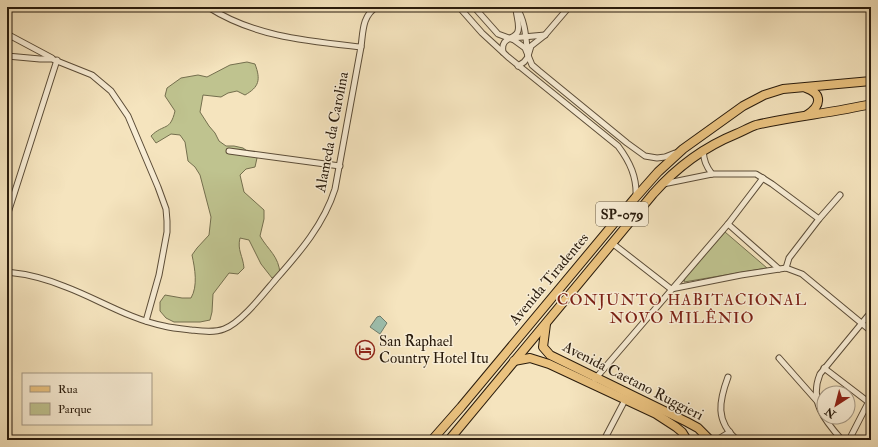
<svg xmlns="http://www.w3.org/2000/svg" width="878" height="447" font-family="'IM FELL Double Pica',serif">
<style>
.green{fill:#bfc38f;stroke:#746f4e}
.water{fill:#9dbfae;stroke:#6f7d6d}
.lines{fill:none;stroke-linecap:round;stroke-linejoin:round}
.street-casing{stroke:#5c4d38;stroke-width:7}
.primary-casing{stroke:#291b0c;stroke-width:10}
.street{stroke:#f8edd5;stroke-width:5}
.primary{stroke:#eac27f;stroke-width:8}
.labels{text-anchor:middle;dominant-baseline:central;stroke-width:3;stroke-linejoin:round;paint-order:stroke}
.shield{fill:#f8edd5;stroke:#675a48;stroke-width:1}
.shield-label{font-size:14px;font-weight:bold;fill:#291b0c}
.street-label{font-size:15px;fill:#291b0c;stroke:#f8edd5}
.poi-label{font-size:15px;fill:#291b0c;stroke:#f8edd5;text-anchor:start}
.neighbourhood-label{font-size:16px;letter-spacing:1px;fill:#7a1f14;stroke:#f8edd5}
</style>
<rect width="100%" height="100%" fill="#f5e4be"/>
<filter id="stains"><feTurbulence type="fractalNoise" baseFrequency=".005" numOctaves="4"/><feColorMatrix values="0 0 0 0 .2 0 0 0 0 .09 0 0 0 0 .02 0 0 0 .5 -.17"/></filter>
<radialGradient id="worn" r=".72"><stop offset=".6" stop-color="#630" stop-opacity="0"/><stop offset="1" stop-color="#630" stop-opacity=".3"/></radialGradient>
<g class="green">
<path d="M247,62L255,64C261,80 259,87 245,95L237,91L228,93L221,97L203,95L200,112L209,126L215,133L219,141L226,146H234L243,148L257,158L255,167L246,169L240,175L244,192L264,210V219L260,236C268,250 279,256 280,274L272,278L261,264L249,240L240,238C237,250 243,256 244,268L238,274L229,273L213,294L212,312L210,320L200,322H174L166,318L160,311V302L165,295L182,298H191C198,286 195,269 192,255L197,248L209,235L211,217L200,175L195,167L188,161L185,142L180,135L171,134L156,143L151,136C164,123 170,132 175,111L165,96L167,88L181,78L198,75L207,77L230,65Z"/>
<path d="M725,232L767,268L684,282L685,278Z"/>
</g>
<path class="water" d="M380,316L387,323L380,334L370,327L377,317Z"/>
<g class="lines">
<defs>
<g id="street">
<path d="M459,7L482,33L508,57L618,146C630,162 637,177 636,197"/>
<path d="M474,7L498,34L514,40L525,48L532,65L539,71L627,143L645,156L657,158L665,157L675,153"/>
<path d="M516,7C526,21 526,41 528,57L524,62L518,66"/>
<path d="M7,34L52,58"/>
<path d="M512,38L545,35"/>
<path d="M361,47C363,33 362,15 377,7"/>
<path d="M503,52C500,36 516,40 518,31C520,24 516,15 516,8"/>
<path d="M7,56L40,59H52L92,75L111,91L128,116L158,187L166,209L167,221V232L159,275L146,321"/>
<path d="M528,56L531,46L545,35L569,7"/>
<path d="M703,150C704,161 706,166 712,174"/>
<path d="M229,151L340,166"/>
<path d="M663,184L712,174H756L772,184L819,219"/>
<path d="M7,216L57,60"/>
<path d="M728,224L779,269"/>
<path d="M612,243L671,289"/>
<path d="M786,268L789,258L819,219L840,195"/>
<path d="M7,272C27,274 47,279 66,287C98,299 129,319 164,326C172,328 182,329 191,330C201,331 214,333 224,329C241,323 264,293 276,279C300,252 324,224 335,189L361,47C307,41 255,37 208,7"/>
<path d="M671,289L741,275L786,268L802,274L871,331"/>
<path d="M779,358L817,401"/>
<path d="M824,368L871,404"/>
<path d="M728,377C719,401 715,421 737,440"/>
<path d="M595,379L728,224L763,178"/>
<path d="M604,440L625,400"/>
<path d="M717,440L730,432"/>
<path d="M842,440C824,420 809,401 820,374L871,312"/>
<path d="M849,440L868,403"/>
</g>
<g id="primary">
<path d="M806,88C823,94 821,106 807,115"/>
<path d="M546,324L543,347L550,355L687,422L698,428L710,440"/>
<path d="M514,361L530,358L549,364L656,414L676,427L682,432L687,440"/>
<path d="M432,440L461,407L635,198L658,172L683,149L743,106L764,95L783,89L871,81"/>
<path d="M449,440L653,194C676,168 704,147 736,134C743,131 750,127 756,125C794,116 833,113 871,104"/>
</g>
</defs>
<use href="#street" class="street-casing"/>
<use href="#primary" class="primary-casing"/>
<use href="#street" class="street"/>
<use href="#primary" class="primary"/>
</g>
<defs>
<symbol id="hotel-ring" viewBox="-11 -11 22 22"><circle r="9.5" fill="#f8edd5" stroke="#8f2418" stroke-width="1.5"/><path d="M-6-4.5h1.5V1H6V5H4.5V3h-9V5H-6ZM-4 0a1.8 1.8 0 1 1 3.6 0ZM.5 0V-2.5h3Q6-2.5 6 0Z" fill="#8f2418"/></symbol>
</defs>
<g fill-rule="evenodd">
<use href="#hotel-ring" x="354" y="339" width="22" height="22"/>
</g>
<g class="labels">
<rect class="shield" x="596" y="202" width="52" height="24" rx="3"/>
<g class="shield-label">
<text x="622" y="214">SP-079</text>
</g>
<g class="street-label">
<text transform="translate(332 132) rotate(-79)">Alameda da Carolina</text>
<text transform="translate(549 279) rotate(-50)">Avenida Tiradentes</text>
<text transform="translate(633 381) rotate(27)">Avenida Caetano Ruggieri</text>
</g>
<g class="poi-label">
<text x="379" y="341">San Raphael<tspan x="379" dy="17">Country Hotel Itu</tspan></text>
</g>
<g class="neighbourhood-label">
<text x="682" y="300">CONJUNTO HABITACIONAL<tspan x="682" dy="18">NOVO MILÊNIO</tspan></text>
</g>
</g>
<rect width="878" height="447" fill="none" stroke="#f5e4be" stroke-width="24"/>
<rect x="8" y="8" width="862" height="431" fill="none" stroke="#291b0c" stroke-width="2"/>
<rect x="12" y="12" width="854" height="423" fill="none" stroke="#291b0c"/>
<rect x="22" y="373" width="130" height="52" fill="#f8edd5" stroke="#a59985"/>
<rect x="30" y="386" width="20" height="6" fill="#eac27f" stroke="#a59985"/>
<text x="58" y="393" font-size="12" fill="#291b0c">Rua</text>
<rect x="30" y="403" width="20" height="12" fill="#bfc38f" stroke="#a59985"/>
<text x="58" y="413" font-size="12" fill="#291b0c">Parque</text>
<g transform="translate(836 405) rotate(216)"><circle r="19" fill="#f8edd5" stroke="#a59985"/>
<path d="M0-3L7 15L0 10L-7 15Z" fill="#8f2418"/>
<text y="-6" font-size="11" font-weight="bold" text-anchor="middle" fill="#291b0c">N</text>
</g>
<rect width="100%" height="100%" filter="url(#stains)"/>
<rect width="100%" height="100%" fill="url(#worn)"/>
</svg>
